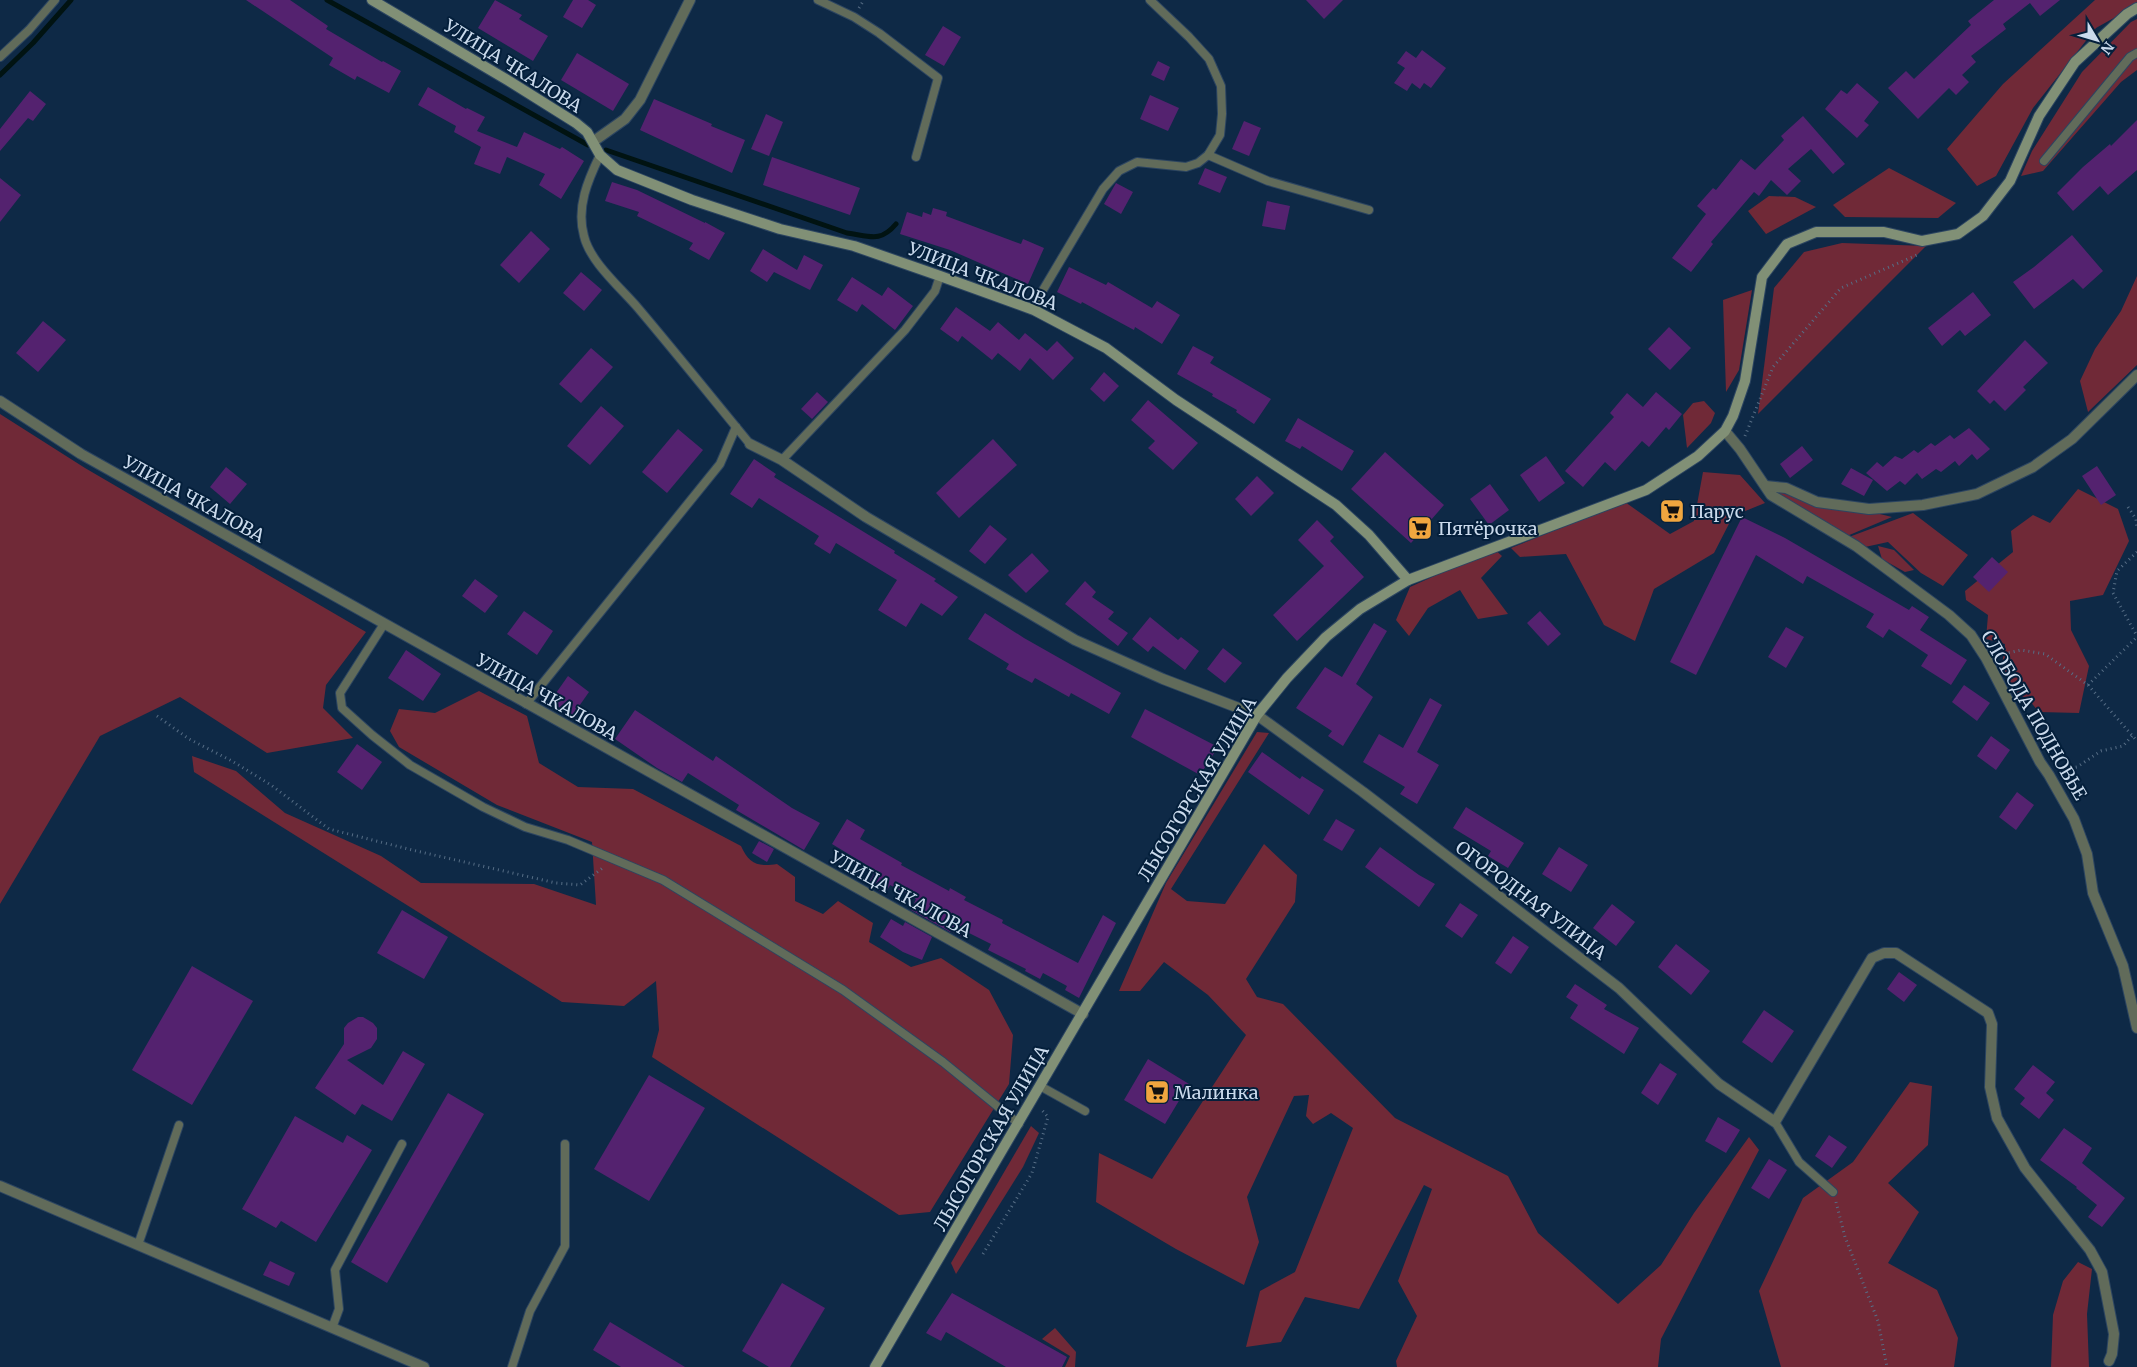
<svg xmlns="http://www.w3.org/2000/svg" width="2137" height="1367" font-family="Merriweather,serif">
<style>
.green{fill:#702937}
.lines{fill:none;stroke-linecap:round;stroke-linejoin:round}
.stream{stroke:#011312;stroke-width:5}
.building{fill:#54226f}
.lane-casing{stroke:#2c4561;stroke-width:10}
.street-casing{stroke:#2c4561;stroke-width:12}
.secondary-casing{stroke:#2c4561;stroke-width:12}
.path{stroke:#576e86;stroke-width:3;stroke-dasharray:1 4;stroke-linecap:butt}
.lane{stroke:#616b5a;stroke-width:8}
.street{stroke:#616b5a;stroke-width:10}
.secondary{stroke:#819076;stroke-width:10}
.labels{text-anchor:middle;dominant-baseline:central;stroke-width:4;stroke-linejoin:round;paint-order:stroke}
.street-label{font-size:18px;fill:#cadaec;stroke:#041f3b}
.poi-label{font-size:18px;fill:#cadaec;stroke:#041f3b;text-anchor:start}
</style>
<rect width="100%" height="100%" fill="#0e2946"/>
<g class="green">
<path d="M2095,0H2137V5L2096,28L2033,108L1996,176L1977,186L1947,149L2003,84Z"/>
<path d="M2137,19V70L2121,82L2043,171L2021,176L2032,151L2082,72L2131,22Z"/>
<path d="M1889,168L1956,203L1938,218L1845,217L1833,205Z"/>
<path d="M1769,196L1795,197L1816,207L1766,234L1748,211Z"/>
<path d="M1842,243L1926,246L1758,414L1774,288L1804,252Z"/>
<path d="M2137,276V365L2088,412L2080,381L2095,349L2121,311Z"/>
<path d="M1752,290L1739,370L1726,392L1723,300Z"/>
<path d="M1704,401L1715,413L1711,423L1687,448L1683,415L1693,403Z"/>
<path d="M0,414L85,468L366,632L326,685L323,708L353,738L267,753L180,697L100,736L0,904Z"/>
<path d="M1703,472L1740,475L1765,503L1733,516L1714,553L1654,589L1635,641L1604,625L1566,554L1520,557L1511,548L1625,502L1670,534L1694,521Z"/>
<path d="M2078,489L2118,509L2129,541L2103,595L2070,601L2071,630L2089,666L2079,713L2039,712L2028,699L2015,693L2002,665L2005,644L1986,639L1988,615L1966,600L1965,591L2013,552L2011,531L2033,515L2050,523Z"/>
<path d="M1787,491L1892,517L1847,536L1772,493Z"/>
<path d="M1913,513L1968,555L1943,586L1921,573L1888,542L1865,547L1849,537Z"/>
<path d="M1878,546L1894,550L1914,570L1905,572L1882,559Z"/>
<path d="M1494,549L1502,556L1481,578L1508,614L1478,619L1460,590L1428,608L1409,636L1396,620L1410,587Z"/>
<path d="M479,691L527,716L539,763L578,787L633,789L741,846C749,864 758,867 777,864L795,877V901L823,914L838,901L873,923L869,942L911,967L941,958L989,990L1013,1035L1009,1084L930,1212L899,1215L652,1057L659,1030L656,981L624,1006L562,1002L194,772L192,756L236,771L285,813L381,856L421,883L534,884L596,905L592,842L497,805L399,747L390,731L399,709L435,713Z"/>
<path d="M1257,732L1269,733L1171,889L1187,901L1225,904L1264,844L1297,875L1295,902L1246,979L1257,997L1283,1004L1395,1118L1508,1176L1538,1233L1618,1304L1661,1265L1694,1213L1749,1137L1759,1150L1661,1339L1658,1367H1397L1396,1361L1417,1316L1398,1281L1432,1189L1424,1185L1359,1309L1305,1297L1281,1342L1246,1347L1260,1291L1295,1272L1353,1128L1331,1113L1313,1124L1306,1116L1309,1095L1294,1096L1247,1197L1259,1242L1244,1285L1176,1249L1096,1202L1099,1153L1152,1179L1246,1035L1208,995L1164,962L1140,991H1119L1166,883Z"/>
<path d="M1910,1082L1932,1086L1928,1145L1888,1183L1919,1212L1888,1263L1937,1290L1958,1338L1954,1367H1781L1759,1291L1803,1198L1853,1162Z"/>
<path d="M1031,1126L1039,1133L1023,1167L956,1274L951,1263Z"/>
<path d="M2078,1262L2092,1269L2087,1314L2089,1367H2051L2053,1315L2063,1281Z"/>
<path d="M1055,1328L1076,1352L1075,1367H1065L1070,1356L1042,1339Z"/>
</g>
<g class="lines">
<g class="stream">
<path d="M327,0L588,145"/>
<path d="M0,75L33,43L71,0"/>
<path d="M606,150L847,233C870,236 880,243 896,224"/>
</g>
</g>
<g class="building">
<path d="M246,0H290L328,26L326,29L382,62L383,61L401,71L389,93L357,76L355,80L329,65L333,58Z"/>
<path d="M495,0L522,15L519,19L548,36L533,61L478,28Z"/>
<path d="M573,0H588L596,5L582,28L563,17Z"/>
<path d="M1306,0H1343L1324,19Z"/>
<path d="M1994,0H2060L2040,16L2030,3L2003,24L2006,29L1971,56L1976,62L1962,75L1969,82L1956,95L1949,88L1918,119L1888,88L1906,71L1914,79L1971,25L1968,21Z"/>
<path d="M943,26L961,37L944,66L925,55Z"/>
<path d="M1422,50L1446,68L1431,88L1424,83L1420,89L1412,83L1407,91L1394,83L1405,68L1397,63L1406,51L1416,58Z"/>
<path d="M577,53L629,84L613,111L561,80Z"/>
<path d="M1158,61L1170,67L1164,81L1151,75Z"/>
<path d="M1857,83L1879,102L1864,121L1869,125L1857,138L1825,109L1841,90L1847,94Z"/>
<path d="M428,87L466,109L467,108L485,117L477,131L517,147L524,132L560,149L562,147L584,161L561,199L539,185L545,174L507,157L500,174L474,164L481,147L454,132L456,126L418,105Z"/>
<path d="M30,91L46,104L33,121L28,118L0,151V129Z"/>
<path d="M1150,95L1179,108L1168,131L1140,119Z"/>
<path d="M654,99L712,124L711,126L745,140L732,173L640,130Z"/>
<path d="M766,114L783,122L769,156L751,149Z"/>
<path d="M1803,116L1845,164L1833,174L1811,149L1788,169L1801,181L1787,195L1771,180L1759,196L1754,192L1711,242L1713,244L1691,272L1672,258L1706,214L1697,206L1713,188L1716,190L1741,159L1755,170L1784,140L1781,136Z"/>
<path d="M2137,120V170L2108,195L2100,186L2073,211L2057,193L2083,167L2110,144L2111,146Z"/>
<path d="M1244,121L1261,128L1249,156L1232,149Z"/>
<path d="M772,157L860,188L850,215L763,185Z"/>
<path d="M1205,168L1227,177L1220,193L1198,184Z"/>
<path d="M0,178L21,195L0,222Z"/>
<path d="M612,182L637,190L705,223V222L725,233L709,260L689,249L693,243L637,216L639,212L605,201Z"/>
<path d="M1116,183L1133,192L1121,214L1104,204Z"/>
<path d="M1267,201L1290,206L1285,230L1262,226Z"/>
<path d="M933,208L947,212L946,216L1021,244L1023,239L1044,248L1028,284L950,250L900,234L907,212L922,217L923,212L931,215Z"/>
<path d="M531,231L550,249L519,283L500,265Z"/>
<path d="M2072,235L2103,271L2083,289L2073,279L2034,309L2013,282L2034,267Z"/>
<path d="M763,249L797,270L804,255L823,265L810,290L774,272L767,282L750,271Z"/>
<path d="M1069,267L1106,285L1108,282L1152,308L1157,301L1180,315L1162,344L1135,327L1134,330L1082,302L1081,304L1057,292Z"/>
<path d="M581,272L602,290L584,311L563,293Z"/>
<path d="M852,277L882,296L888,287L913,306L895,330L862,304L857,312L837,300Z"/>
<path d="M1973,292L1991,315L1965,336L1960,330L1942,346L1928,328Z"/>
<path d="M956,307L990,331L998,322L1019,340L1025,333L1047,351L1057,341L1074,358L1053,380L1030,358L1020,371L998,353L992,360L962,336L958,342L940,329Z"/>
<path d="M43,321L66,340L38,372L16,353Z"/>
<path d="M1669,327L1691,348L1670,370L1648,349Z"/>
<path d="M2025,340L2048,363L2023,387L2026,390L2005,411L1994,400L1990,404L1977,391Z"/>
<path d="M1193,346L1214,357L1210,363L1271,399L1254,424L1236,412L1237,410L1212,396L1213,394L1177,374Z"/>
<path d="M591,348L613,367L581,403L559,384Z"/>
<path d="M1104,372L1119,386L1104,402L1090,389Z"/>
<path d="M817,392L828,402L812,419L801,409Z"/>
<path d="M1656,392L1682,414L1669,430L1666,427L1649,447L1642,441L1615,471L1605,462L1583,487L1565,471L1614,417L1610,413L1627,393L1643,407Z"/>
<path d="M1148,400L1198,443L1173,470L1148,448L1155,441L1131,420Z"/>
<path d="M601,406L624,426L590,465L567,446Z"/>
<path d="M1298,418L1354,451L1342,471L1302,446L1300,449L1285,441Z"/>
<path d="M1969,428L1990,449L1977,460L1972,454L1959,466L1955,461L1941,472L1936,469L1922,479L1917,473L1905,485L1900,481L1887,491L1866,473L1877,462L1883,467L1895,456L1902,459L1914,450L1918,453L1931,443L1935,446L1950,435L1954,439Z"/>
<path d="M678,429L703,450L667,493L642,472Z"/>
<path d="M993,439L1017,465L959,518L936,493Z"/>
<path d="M1802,446L1813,460L1790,478L1780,464Z"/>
<path d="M1385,452L1444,505L1411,543L1351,489Z"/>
<path d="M1546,456L1565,483L1539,502L1520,475Z"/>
<path d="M754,459L776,474L774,477L895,551L894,553L936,579L934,581L958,597L942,616L921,603L906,627L878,610L897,580L836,543L830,554L814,544L819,536L759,498L752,508L730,494Z"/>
<path d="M2097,466L2116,495L2101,505L2082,476Z"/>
<path d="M226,467L247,484L230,504L210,487Z"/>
<path d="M1851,468L1873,480L1864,496L1841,484Z"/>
<path d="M1257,476L1274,493L1251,516L1235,499Z"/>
<path d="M1490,484L1509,510L1489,525L1470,499Z"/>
<path d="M1742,517L1785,538L1909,610L1912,606L1929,617L1920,630L1967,660L1951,685L1921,666L1928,655L1889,629L1883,638L1866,627L1874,614L1807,576L1803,584L1756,555L1696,675L1670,662Z"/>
<path d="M1317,520L1334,537L1330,541L1364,577L1297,641L1273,615L1324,566L1298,540Z"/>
<path d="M990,525L1007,539L985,564L969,551Z"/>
<path d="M1032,553L1049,571L1026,593L1008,575Z"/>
<path d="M1992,557L2008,572L1989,592L1973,577Z"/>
<path d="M475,579L498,596L485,613L462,596Z"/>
<path d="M1085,581L1096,592L1092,597L1114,612L1108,619L1128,633L1118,646L1065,604Z"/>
<path d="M524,611L553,631L537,655L507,634Z"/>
<path d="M1540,611L1561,634L1548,646L1527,623Z"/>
<path d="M985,613L1024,638L1121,693L1109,714L1071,693L1069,697L1035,678L1032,683L1006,669L1009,664L968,639Z"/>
<path d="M1150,617L1178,640L1181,637L1199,651L1185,670L1153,646L1148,652L1132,639Z"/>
<path d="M1374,623L1387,631L1356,684L1373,697L1343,746L1328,736L1332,731L1296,708L1325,667L1342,677Z"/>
<path d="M1786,627L1804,637L1786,668L1768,657Z"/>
<path d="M1223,648L1242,663L1225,683L1207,669Z"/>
<path d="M406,650L441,674L423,701L388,678Z"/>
<path d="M568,676L589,692L570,719L549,703Z"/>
<path d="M1964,685L1990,703L1977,721L1952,702Z"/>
<path d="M1430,698L1442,705L1417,752L1439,765L1417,804L1400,794L1405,787L1363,762L1379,734L1403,748Z"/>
<path d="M1145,709L1218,747L1200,775L1131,737Z"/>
<path d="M635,710L713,761L716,756L792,808L820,823L804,850L736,810L739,805L688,773L682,782L657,768L615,739Z"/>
<path d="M1991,736L2010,750L1996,770L1977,756Z"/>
<path d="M357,744L382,762L362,790L337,772Z"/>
<path d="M1262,752L1300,779L1302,776L1324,790L1309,815L1248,772Z"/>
<path d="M2017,792L2034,805L2016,830L1999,817Z"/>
<path d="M1466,807L1524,843L1508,868L1488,856L1491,851L1453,828Z"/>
<path d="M847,819L865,830L860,839L902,863L901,865L949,891L950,888L966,897L964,900L1003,920L1002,923L1078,963L1103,915L1116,923L1079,998L1065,990L1067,986L1043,973L1040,979L1025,971L1026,969L988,950L991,944L965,931L962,937L951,931L950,932L911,910L916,899L890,885L885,894L868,884L874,874L863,868L865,864L832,844Z"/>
<path d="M1336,819L1355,830L1342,851L1323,840Z"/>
<path d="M759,841L774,849L767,862L752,853Z"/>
<path d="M1380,847L1419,875L1435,884L1419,907L1365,867Z"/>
<path d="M1559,847L1588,865L1571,892L1542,874Z"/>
<path d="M1460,903L1478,915L1462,938L1445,926Z"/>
<path d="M1612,904L1635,922L1616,946L1593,928Z"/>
<path d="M402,910L448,937L424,979L377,953Z"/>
<path d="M891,919L903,926L905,922L932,937L922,960L903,952L880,937Z"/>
<path d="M1513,936L1529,947L1511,974L1495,963Z"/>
<path d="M1676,944L1710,971L1691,995L1658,967Z"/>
<path d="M192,966L253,1001L192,1105L132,1070Z"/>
<path d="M1899,972L1917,985L1904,1002L1887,989Z"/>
<path d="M1575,984L1607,1005L1604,1009L1639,1028L1624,1054L1570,1018L1578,1005L1566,997Z"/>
<path d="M1764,1010L1794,1031L1772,1063L1742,1042Z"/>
<path d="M358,1017H363L373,1023L377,1028V1039L371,1048L347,1060L383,1085L403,1051L425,1064L392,1121L362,1104L355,1115L315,1088L344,1044V1028L348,1023Z"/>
<path d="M1148,1059L1189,1084L1165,1124L1124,1100Z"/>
<path d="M1660,1063L1677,1074L1658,1105L1641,1093Z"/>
<path d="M2033,1065L2055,1082L2046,1093L2054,1100L2039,1119L2020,1104L2025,1098L2014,1089Z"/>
<path d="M649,1075L705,1108L649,1201L594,1169Z"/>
<path d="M448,1093L484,1114L387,1283L351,1262Z"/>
<path d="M295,1116L343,1143L347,1135L372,1150L316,1242L281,1221L276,1228L242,1209Z"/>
<path d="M1718,1117L1740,1130L1726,1153L1705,1141Z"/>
<path d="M2064,1128L2092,1148L2082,1163L2125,1198L2102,1227L2088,1217L2097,1205L2076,1188L2077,1187L2040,1160Z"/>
<path d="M1829,1135L1847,1147L1832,1168L1815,1156Z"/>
<path d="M1769,1159L1787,1170L1769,1199L1751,1188Z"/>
<path d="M270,1261L295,1273L289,1286L263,1275Z"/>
<path d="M782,1283L825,1308L790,1367H769L742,1351Z"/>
<path d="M952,1293L1067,1357L1062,1367H1006L946,1332L941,1341L926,1333Z"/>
<path d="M610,1322L685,1367H621L593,1350Z"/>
</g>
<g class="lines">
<defs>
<g id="lane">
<path d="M818,0L854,17L879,33L938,78L916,157"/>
<path d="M0,57L29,30L55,0"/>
<path d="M600,155C588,180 576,207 584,236C590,262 621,288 638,308C676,353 713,399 750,444"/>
<path d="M1208,155L1268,181L1369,210"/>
<path d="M2044,161L2130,57L2137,53"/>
<path d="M1034,310L1040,295L1103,189L1119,171L1137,162L1186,167L1198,163L1208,155L1220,135L1222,114L1221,86L1209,59L1189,37L1150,0"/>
<path d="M782,460L905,330L935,291L940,276"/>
<path d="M384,624L340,693L342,708L372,735L410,765L483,807L525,827L568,840L663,880L843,990L943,1062L1019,1124"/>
<path d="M526,704L720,464L736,427"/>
<path d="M1040,1086L1085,1111"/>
<path d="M1775,1122L1799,1162L1833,1192"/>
<path d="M138,1245L179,1125"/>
<path d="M332,1328L339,1309L335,1270L402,1144"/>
<path d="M512,1367L530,1311L565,1246V1144"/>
</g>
<g id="street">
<path d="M594,141L625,119L640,100L690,0"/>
<path d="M0,401L81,454L1083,1014"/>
<path d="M1725,431L1740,449L1771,495L1856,546L1949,615L1971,635L1986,658L2040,762L2049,775L2074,819L2087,854L2093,893L2123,966L2137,1028"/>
<path d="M750,444L782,460L866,517L1075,640L1163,679L1257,715L1363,792L1619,988L1719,1084L1775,1122L1872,958L1884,953H1896L1988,1013L1992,1024L1990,1087L1997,1118L2025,1168L2090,1250L2102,1272L2114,1334L2112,1354L2109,1361"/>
<path d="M1766,486L1786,488L1817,502L1869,509L1923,505L1977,494L2033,467L2072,439L2137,375"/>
<path d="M0,1186L424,1367"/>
</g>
<g id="secondary">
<path d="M372,0L509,81L576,123L587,132L600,155L617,170L692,200L780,229L854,246L940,276L1034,310L1106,348L1176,400L1336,505L1369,535L1408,580"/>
<path d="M875,1367L1257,715L1287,678L1326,637L1360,609L1408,580L1646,490L1698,456L1725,431L1733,416L1745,381L1762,277L1787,244L1816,232H1884L1922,241L1958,234L1983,216L2010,181L2039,116L2075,62L2127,14L2137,8"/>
</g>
</defs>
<use href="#lane" class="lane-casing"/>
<use href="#street" class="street-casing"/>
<use href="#secondary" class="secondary-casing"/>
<g class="path">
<path d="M859,8L864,0"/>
<path d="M1745,436L1773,367L1841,288L1919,254"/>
<path d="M2128,507L2136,519L2137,529"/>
<path d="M2137,552L2117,571L2113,593L2137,636"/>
<path d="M1999,655L2021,650L2045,654L2088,685L2137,741"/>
<path d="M2088,685L2137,637"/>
<path d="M157,716L189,739L232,761L271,785L329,829L412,850L556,883L580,885L604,867"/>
<path d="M2061,770L2077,767L2101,751L2123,746L2132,736"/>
<path d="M1836,1202L1845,1237L1878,1321L1887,1367"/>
<path d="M983,1254L1032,1173L1048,1117L1041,1109"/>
</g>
<use href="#lane" class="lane"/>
<use href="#street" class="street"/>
<use href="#secondary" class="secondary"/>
</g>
<defs>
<symbol id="supermarket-square" viewBox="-11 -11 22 22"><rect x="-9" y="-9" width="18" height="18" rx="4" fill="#f0a63f" stroke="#041f3b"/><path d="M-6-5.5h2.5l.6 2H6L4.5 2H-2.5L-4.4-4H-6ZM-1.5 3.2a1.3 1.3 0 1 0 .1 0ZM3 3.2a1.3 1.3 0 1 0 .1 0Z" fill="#111"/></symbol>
</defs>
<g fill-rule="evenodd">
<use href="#supermarket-square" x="1658" y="497" width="28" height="28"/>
<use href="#supermarket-square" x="1406" y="514" width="28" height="28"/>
<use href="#supermarket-square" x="1143" y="1078" width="28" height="28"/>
</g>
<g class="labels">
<g class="street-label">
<text transform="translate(513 66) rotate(32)">УЛИЦА ЧКАЛОВА</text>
<text transform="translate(983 276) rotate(21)">УЛИЦА ЧКАЛОВА</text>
<text transform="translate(194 499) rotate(29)">УЛИЦА ЧКАЛОВА</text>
<text transform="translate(547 697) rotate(29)">УЛИЦА ЧКАЛОВА</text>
<text transform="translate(2034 715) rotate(60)">СЛОБОДА ПОДНОВЬЕ</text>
<text transform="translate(1197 789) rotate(-59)">ЛЫСОГОРСКАЯ УЛИЦА</text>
<text transform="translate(901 894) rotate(29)">УЛИЦА ЧКАЛОВА</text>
<text transform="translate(1531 900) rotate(37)">ОГОРОДНАЯ УЛИЦА</text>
<text transform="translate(991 1138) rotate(-60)">ЛЫСОГОРСКАЯ УЛИЦА</text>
</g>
<g class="poi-label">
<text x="1690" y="511">Парус</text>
<text x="1438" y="528">Пятёрочка</text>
<text x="1174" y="1092">Малинка</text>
</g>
</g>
<g transform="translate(2097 40) rotate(128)" stroke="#041f3b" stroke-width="4" paint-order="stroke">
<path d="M0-4L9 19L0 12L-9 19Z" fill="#cadaec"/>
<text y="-8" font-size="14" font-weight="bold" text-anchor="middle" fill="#cadaec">N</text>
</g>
</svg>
